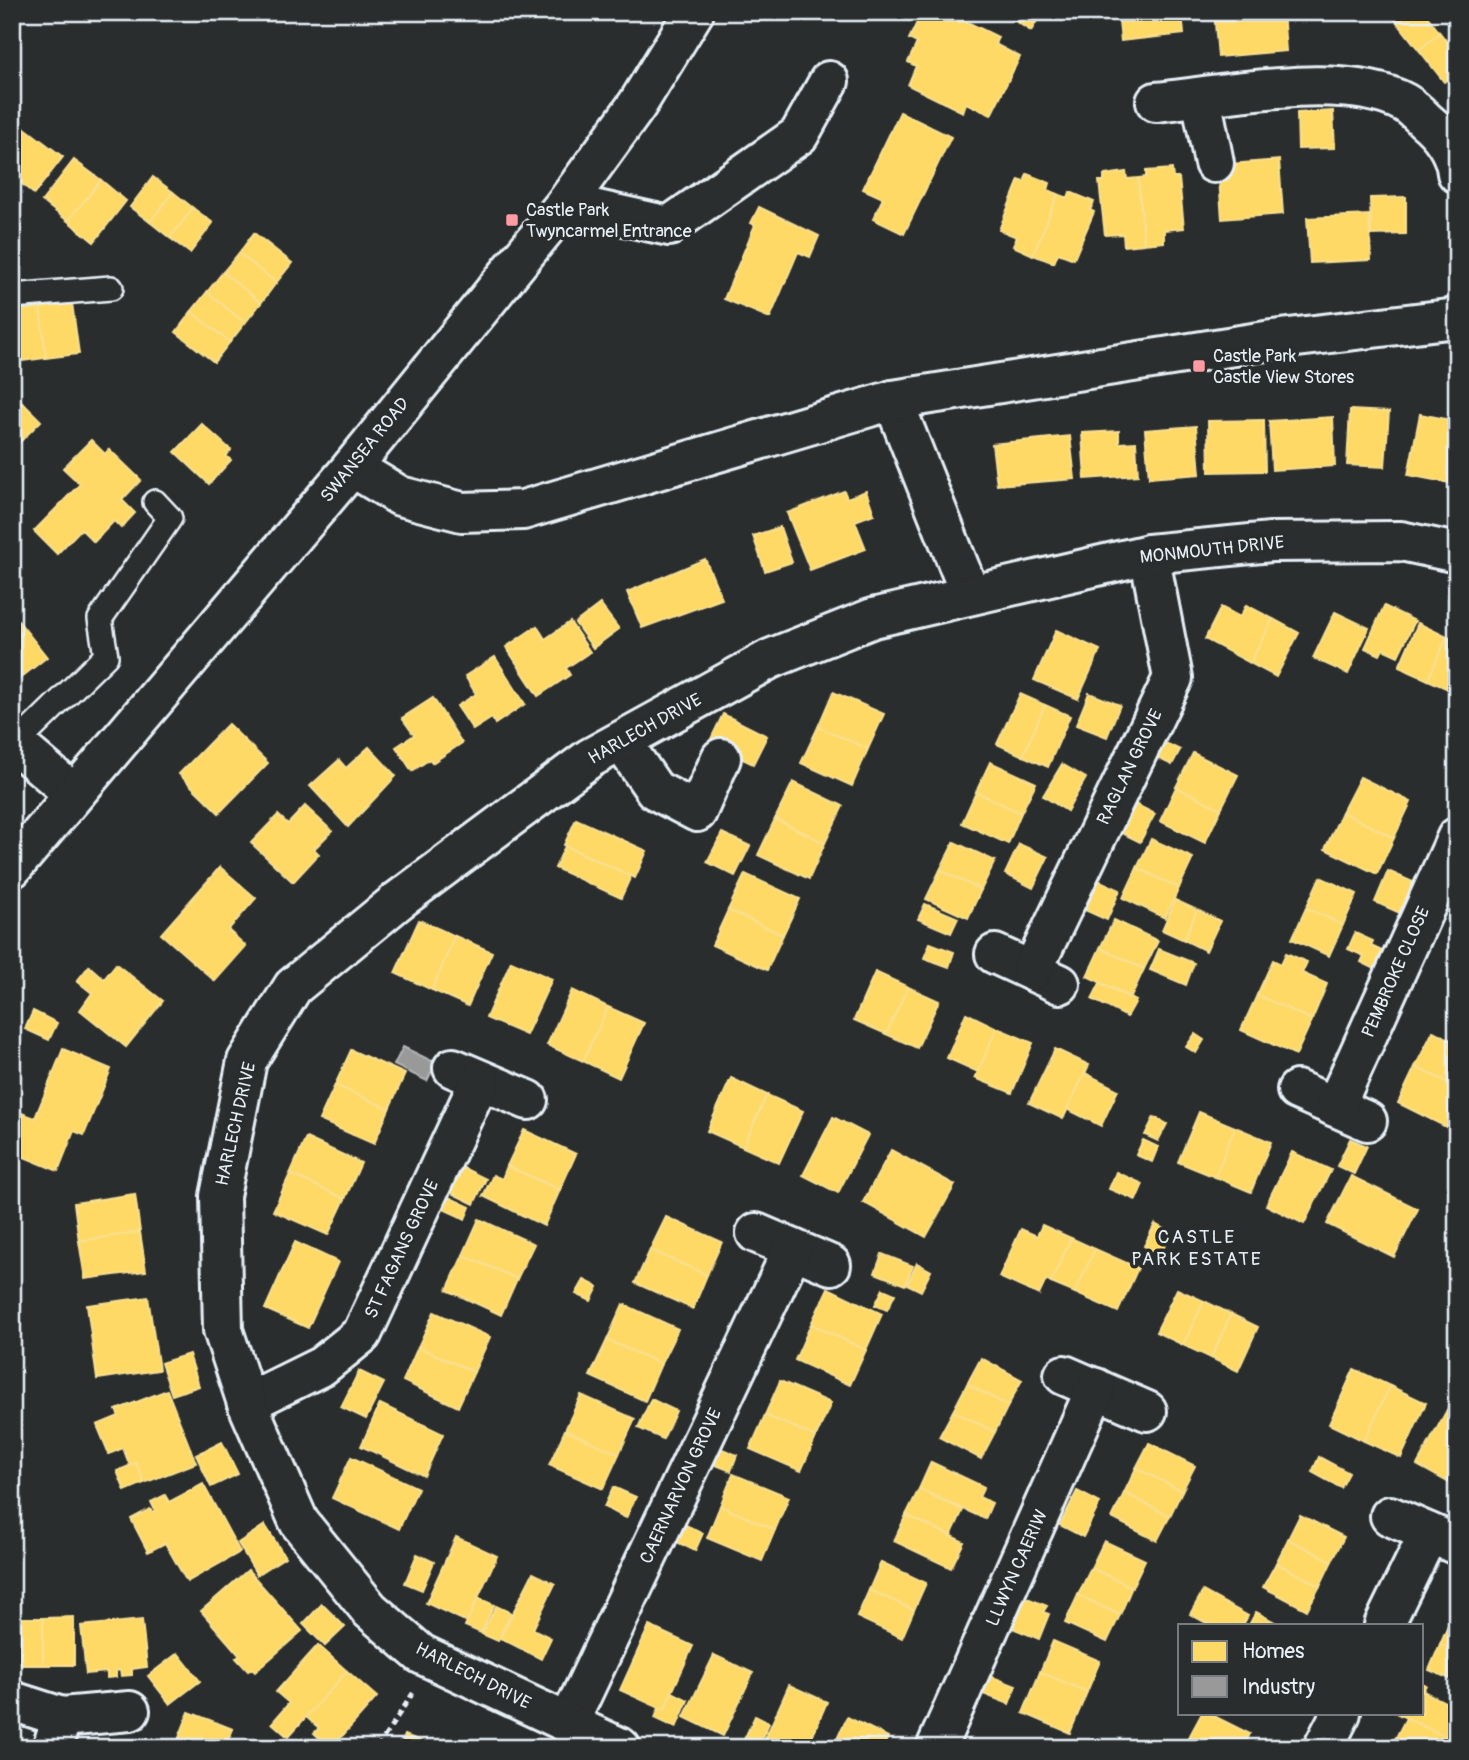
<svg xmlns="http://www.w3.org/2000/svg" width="1469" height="1760" font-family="Pangolin,sans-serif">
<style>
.homes{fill:#ffd966;stroke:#f8e092;stroke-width:2}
.industry{fill:#999;stroke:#b1b3b6;stroke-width:2}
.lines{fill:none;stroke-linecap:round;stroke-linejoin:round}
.lane-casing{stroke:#e8f1f8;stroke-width:28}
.street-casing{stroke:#e8f1f8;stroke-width:44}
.secondary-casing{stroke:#e8f1f8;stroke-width:44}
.path{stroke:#e8f1f8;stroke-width:4.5;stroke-dasharray:7 5;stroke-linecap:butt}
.lane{stroke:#2a2d2e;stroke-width:23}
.street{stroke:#2a2d2e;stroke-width:38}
.secondary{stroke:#2a2d2e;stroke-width:38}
.poi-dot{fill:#ff9aa2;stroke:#2a2d2e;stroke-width:2.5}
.labels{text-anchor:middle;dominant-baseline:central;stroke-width:7;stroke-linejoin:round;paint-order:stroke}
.poi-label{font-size:18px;fill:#e8f1f8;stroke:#2a2d2e;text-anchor:start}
.street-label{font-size:18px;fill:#e8f1f8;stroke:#2a2d2e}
.neighbourhood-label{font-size:19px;letter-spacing:2px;fill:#e8f1f8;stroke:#2a2d2e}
</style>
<rect width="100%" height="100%" fill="#2a2d2e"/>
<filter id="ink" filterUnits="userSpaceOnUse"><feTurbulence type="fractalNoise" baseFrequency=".0143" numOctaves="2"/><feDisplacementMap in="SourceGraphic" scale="14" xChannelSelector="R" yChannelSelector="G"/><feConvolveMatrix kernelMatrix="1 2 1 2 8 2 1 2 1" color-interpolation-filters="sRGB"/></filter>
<g filter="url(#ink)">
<g class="homes">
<path d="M922,12H947L998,37L995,44L1020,57L991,115L966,103L963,112L908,85L916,66L908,62L917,43L909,39Z"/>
<path d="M1001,12H1042L1031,31Z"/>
<path d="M1118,12H1182L1184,34L1121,41Z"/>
<path d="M1214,12H1283L1286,51L1218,57Z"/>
<path d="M1399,12H1424L1440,33L1419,50L1393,17Z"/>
<path d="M1440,33L1457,54V73L1444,82L1419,50Z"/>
<path d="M1333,111L1335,148L1298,149L1297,113Z"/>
<path d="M900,112L951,137L904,234L873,219L883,198L863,189Z"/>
<path d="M25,128L63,157L34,194L16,179L12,182V145Z"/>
<path d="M74,160L101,180L68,221L42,201Z"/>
<path d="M1279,160L1283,214L1222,219L1218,165Z"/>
<path d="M1172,169L1173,178H1179L1184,228L1164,230V242L1144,244L1138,178L1146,177V171Z"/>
<path d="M1126,172L1127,179L1138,178L1144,244L1124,246L1123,234L1105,235L1099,181H1104V175Z"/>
<path d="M1027,174L1050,183L1048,190L1058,194L1033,255L1013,246L1017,237L999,230L1019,180L1024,182Z"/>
<path d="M153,177L173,192L150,222L130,207Z"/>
<path d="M101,180L126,201L94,242L68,221Z"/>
<path d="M173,192L193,208L170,238L150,222Z"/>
<path d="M1070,192L1094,202L1090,210L1094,212L1074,259L1058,253L1054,263L1033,255L1058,194L1068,198Z"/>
<path d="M1406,197V234L1371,235L1370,198Z"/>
<path d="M759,207L819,236L810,257L798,252L770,318L724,299L755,225L751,223Z"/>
<path d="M193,208L213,223L190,253L170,238Z"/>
<path d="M1369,215L1371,260L1310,263L1307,218Z"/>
<path d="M254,233L292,263L276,283L239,253Z"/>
<path d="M239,253L276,283L261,303L223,272Z"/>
<path d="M223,272L261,303L245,323L207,292Z"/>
<path d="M207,292L245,323L230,342L191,312Z"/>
<path d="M72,303L79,354L46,358L40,308Z"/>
<path d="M40,308L46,358L13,362L12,311Z"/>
<path d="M191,312L230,342L214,362L176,332Z"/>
<path d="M14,394L41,421L14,448L12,396Z"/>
<path d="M1350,410L1389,412L1385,467L1347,465Z"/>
<path d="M1420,414L1457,421V449L1450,483L1408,475Z"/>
<path d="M1333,417L1335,466L1272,470L1269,421Z"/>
<path d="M1264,420L1265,471L1209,472L1208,421Z"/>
<path d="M202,424L231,450L226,456L231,460L209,484L175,452Z"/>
<path d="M1196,426L1200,474L1149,478L1145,430Z"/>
<path d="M1119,431V443L1136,442L1138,475L1085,479L1082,433Z"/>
<path d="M1070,436L1075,479L997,485L992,444Z"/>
<path d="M91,440L105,454L109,449L141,480L122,500L135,513L121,528L114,521L94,542L81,529L57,554L34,531L80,484L63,468Z"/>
<path d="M844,491L847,498L866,491L874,514L855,521L866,549L810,570L787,513Z"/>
<path d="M780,527L792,562L765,571L753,536Z"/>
<path d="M705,559L722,599L642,628L627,592Z"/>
<path d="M600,604L619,629L593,648L575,623Z"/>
<path d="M1246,605L1273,619L1250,663L1205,639L1221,607L1240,617Z"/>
<path d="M1384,606L1415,621L1398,656L1383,649L1380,655L1365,648Z"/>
<path d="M1335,612L1369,628L1348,674L1313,658Z"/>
<path d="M12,613L47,657L19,679L12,670Z"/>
<path d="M1273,619L1299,633L1276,677L1250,663Z"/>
<path d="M570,622L590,652L566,668L570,675L538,696L506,647L537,626L545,639Z"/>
<path d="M1418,623L1447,637L1428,680L1399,667Z"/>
<path d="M1056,630L1100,650L1078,699L1034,680Z"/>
<path d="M1447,637L1457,641V693L1428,680Z"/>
<path d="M495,657L525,704L495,724L492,718L473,730L457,706L476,694L465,676Z"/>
<path d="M833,692L884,714L868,749L818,727Z"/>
<path d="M1089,693L1120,705L1107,737L1076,725Z"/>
<path d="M1020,694L1045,705L1023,756L997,744Z"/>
<path d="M433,698L462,743L432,763L430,759L412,771L396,747L414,735L402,718Z"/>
<path d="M1045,705L1070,716L1048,767L1023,756Z"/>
<path d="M723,714L767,736L753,764L709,743Z"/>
<path d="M228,724L268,763L219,813L179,774Z"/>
<path d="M818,727L868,749L852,786L801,763Z"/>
<path d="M1155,738L1180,750L1172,765L1147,753Z"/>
<path d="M369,747L396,776L348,827L310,786L339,760L346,768Z"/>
<path d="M1193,753L1238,775L1221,809L1176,787Z"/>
<path d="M990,762L1036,783L1021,813L976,792Z"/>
<path d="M1062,764L1086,778L1067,811L1043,796Z"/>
<path d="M1360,777L1411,802L1394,838L1342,812Z"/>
<path d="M793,782L843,806L825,843L775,819Z"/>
<path d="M1176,787L1221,809L1205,843L1160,821Z"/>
<path d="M976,792L1021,813L1008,844L962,823Z"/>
<path d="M1129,801L1155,814L1140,842L1114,829Z"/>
<path d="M305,806L332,831L314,849L319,854L293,882L251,843L278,815L288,824Z"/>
<path d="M1342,812L1394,838L1377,874L1325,849Z"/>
<path d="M576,819L647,851L635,878L564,845Z"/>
<path d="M775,819L825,843L809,879L758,855Z"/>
<path d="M722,833L750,846L735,876L707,862Z"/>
<path d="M1151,839L1193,858L1179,888L1137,868Z"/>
<path d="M954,842L995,861L981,890L940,870Z"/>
<path d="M1019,844L1048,857L1033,888L1005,874Z"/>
<path d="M565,846L631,876L621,898L555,868Z"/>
<path d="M220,867L256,898L228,930L246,946L215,981L161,934Z"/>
<path d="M1137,868L1179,888L1165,918L1123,898Z"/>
<path d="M940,870L981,890L968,918L926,899Z"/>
<path d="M1388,871L1415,883L1402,914L1375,902Z"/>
<path d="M745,874L800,899L783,935L728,910Z"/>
<path d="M1089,876L1120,890L1107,920L1076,906Z"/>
<path d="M1320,877L1357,894L1343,925L1306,908Z"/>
<path d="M1175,900L1197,910L1184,940L1162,930Z"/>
<path d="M925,904L958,918L951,933L918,919Z"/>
<path d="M1306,908L1343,925L1329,956L1292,939Z"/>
<path d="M728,910L783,935L767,970L712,945Z"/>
<path d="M1197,910L1220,921L1206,951L1184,940Z"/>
<path d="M419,920L455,936L432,990L395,973Z"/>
<path d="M1114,920L1158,941L1144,969L1100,948Z"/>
<path d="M1355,933L1373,941L1371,946L1384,952L1375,969L1361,962L1364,956L1348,949Z"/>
<path d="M455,936L492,952L468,1006L432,990Z"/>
<path d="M930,943L954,952L949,967L924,958Z"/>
<path d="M1100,948L1144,969L1131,997L1087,976Z"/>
<path d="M1159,949L1194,963L1186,985L1150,970Z"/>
<path d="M1286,953L1307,962L1302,973L1327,984L1312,1020L1257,995L1273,960L1281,964Z"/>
<path d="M511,961L552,979L526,1035L486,1018Z"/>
<path d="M116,964L163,1001L126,1047L80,1010L92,993L77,981L89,966L104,979Z"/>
<path d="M875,972L908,987L886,1034L854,1020Z"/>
<path d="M1100,983L1136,1001L1127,1017L1092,999Z"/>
<path d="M908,987L939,1001L917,1048L886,1034Z"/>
<path d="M572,990L608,1007L583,1061L547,1045Z"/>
<path d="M1257,995L1312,1020L1296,1055L1241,1030Z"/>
<path d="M608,1007L644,1023L619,1078L583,1061Z"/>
<path d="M33,1011L57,1023L49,1040L25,1029Z"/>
<path d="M966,1013L997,1028L978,1072L947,1058Z"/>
<path d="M997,1028L1033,1043L1012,1093L975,1078Z"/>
<path d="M1433,1031L1457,1043V1087L1415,1067Z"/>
<path d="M1195,1034L1204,1040L1196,1053L1186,1047Z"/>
<path d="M63,1049L111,1069L84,1135L74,1131L58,1171L12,1152V1129L19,1112L35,1118Z"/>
<path d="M1055,1049L1089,1065L1063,1119L1029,1103Z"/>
<path d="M351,1050L405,1074L389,1109L335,1085Z"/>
<path d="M1415,1067L1457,1087V1121L1452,1130L1398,1103Z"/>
<path d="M1085,1073L1118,1090L1101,1126L1067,1109Z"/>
<path d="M731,1078L767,1095L743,1147L707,1131Z"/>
<path d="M335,1085L389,1109L374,1144L319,1120Z"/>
<path d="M767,1095L803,1111L779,1163L743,1147Z"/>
<path d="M1199,1112L1235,1127L1215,1177L1178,1162Z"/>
<path d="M833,1117L868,1135L838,1193L803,1175Z"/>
<path d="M1154,1117L1167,1124L1158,1141L1145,1135Z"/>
<path d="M1235,1127L1271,1142L1251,1192L1215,1177Z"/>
<path d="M524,1130L576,1154L560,1190L507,1166Z"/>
<path d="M306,1138L361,1163L345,1199L290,1174Z"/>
<path d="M1350,1139L1367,1146L1354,1174L1337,1166Z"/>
<path d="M1143,1140L1158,1147L1152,1162L1136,1155Z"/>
<path d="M891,1150L955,1185L926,1237L863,1202Z"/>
<path d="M1292,1152L1331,1170L1304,1224L1266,1205Z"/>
<path d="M453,1163L486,1179L474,1204L441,1188Z"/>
<path d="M507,1166L560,1190L544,1226L483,1196L493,1175L502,1179Z"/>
<path d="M1116,1172L1143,1184L1136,1200L1109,1189Z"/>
<path d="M290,1174L345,1199L328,1235L273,1211Z"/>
<path d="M1351,1176L1418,1209L1394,1257L1327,1224Z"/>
<path d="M135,1194L140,1232L79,1241L74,1203Z"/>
<path d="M444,1195L470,1207L465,1219L439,1207Z"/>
<path d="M666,1217L722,1242L707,1275L650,1250Z"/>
<path d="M479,1219L534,1244L517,1279L463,1255Z"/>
<path d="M1155,1224L1171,1233L1160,1255L1144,1246Z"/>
<path d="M1042,1225L1071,1238L1051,1283L1046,1280L1039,1295L999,1277L1021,1229L1037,1236Z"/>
<path d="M140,1232L146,1271L85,1279L79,1241Z"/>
<path d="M1071,1238L1095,1249L1075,1293L1051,1283Z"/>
<path d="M295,1242L338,1262L308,1328L265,1309Z"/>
<path d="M1095,1249L1138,1268L1118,1312L1075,1293Z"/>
<path d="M650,1250L707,1275L693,1309L635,1283Z"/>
<path d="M882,1254L913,1266L905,1285L875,1273Z"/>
<path d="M463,1255L517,1279L501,1315L447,1290Z"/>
<path d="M917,1263L931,1271L921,1291L907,1284Z"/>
<path d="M584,1280L598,1287L591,1301L576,1294Z"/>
<path d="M828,1288L882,1314L866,1350L811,1324Z"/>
<path d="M883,1289L895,1294L887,1310L875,1305Z"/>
<path d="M1177,1289L1204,1301L1183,1345L1156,1332Z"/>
<path d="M148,1297L159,1370L97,1379L87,1305Z"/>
<path d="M1204,1301L1231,1314L1211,1358L1183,1345Z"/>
<path d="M623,1304L678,1329L661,1364L607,1340Z"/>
<path d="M434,1312L490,1337L474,1372L418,1347Z"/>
<path d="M1231,1314L1258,1327L1238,1371L1211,1358Z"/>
<path d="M811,1324L866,1350L850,1385L795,1360Z"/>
<path d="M607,1340L661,1364L645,1401L590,1376Z"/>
<path d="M418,1347L474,1372L458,1407L403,1381Z"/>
<path d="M189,1354L199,1386L172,1395L161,1363Z"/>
<path d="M981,1358L1022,1380L1008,1406L967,1384Z"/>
<path d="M1354,1369L1390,1386L1364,1441L1329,1424Z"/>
<path d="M359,1371L384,1383L366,1419L341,1407Z"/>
<path d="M780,1381L831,1403L816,1437L765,1415Z"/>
<path d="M967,1384L1008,1406L995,1432L953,1411Z"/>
<path d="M1390,1386L1426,1403L1401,1458L1364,1441Z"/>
<path d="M167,1390L196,1463L144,1483L136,1463L130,1466L123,1448L109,1454L97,1425L119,1416L116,1410Z"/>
<path d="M581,1395L635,1419L619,1454L565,1430Z"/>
<path d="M651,1399L676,1411L663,1439L638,1428Z"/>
<path d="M380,1404L443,1434L424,1476L361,1446Z"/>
<path d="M1448,1408L1457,1412V1479L1453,1485L1417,1465Z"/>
<path d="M953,1411L995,1432L981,1459L939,1437Z"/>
<path d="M765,1415L816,1437L801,1471L750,1449Z"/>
<path d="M565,1430L619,1454L603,1489L549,1465Z"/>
<path d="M222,1442L238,1474L211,1487L196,1455Z"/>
<path d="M1149,1443L1195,1466L1182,1491L1136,1468Z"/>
<path d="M715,1446L737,1455L731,1471L708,1462Z"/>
<path d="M351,1457L418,1488L399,1529L332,1498Z"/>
<path d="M1319,1457L1349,1473L1341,1488L1312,1472Z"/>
<path d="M931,1462L984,1487L979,1497L992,1503L985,1519L919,1489Z"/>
<path d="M136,1463L144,1483L125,1491L117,1471Z"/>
<path d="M1136,1468L1182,1491L1170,1516L1124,1493Z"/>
<path d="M733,1474L789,1497L775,1530L720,1506Z"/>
<path d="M203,1484L240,1552L187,1582L165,1543L148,1552L131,1519L150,1509L152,1512L155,1510L151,1502L165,1495L169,1502Z"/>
<path d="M613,1487L636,1497L626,1518L604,1507Z"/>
<path d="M919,1489L963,1510L951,1536L906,1515Z"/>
<path d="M1077,1491L1100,1503L1083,1537L1060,1525Z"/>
<path d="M1124,1493L1170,1516L1157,1541L1112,1518Z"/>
<path d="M720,1506L775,1530L762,1561L707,1538Z"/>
<path d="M906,1515L964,1542L951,1568L894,1541Z"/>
<path d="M1300,1515L1344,1537L1332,1561L1288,1539Z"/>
<path d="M679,1522L703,1533L695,1551L671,1539Z"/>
<path d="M265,1525L285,1557L257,1575L238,1543Z"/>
<path d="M456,1537L497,1556L467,1622L426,1603Z"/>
<path d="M1288,1539L1332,1561L1320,1586L1276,1563Z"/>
<path d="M1104,1541L1145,1560L1132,1587L1091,1568Z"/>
<path d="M417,1554L434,1562L422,1590L405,1583Z"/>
<path d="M881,1562L926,1583L914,1610L869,1590Z"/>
<path d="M1276,1563L1320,1586L1307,1610L1263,1587Z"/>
<path d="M1091,1568L1132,1587L1120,1615L1078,1595Z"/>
<path d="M248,1570L302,1631L255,1672L252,1669L248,1671L236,1658L240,1656L201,1611Z"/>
<path d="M533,1573L555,1584L533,1629L551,1638L541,1659L500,1638Z"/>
<path d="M869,1590L914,1610L902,1638L857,1617Z"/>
<path d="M1203,1591L1248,1616L1243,1625H1210L1190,1614Z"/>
<path d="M1078,1595L1120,1615L1107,1642L1065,1623Z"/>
<path d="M1022,1596L1047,1606L1043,1612L1049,1614L1039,1639L1010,1627Z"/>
<path d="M478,1598L494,1605L481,1633L465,1626Z"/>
<path d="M322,1604L345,1627L325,1646L303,1624Z"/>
<path d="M496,1606L511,1613L498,1641L482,1634Z"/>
<path d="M1256,1612L1280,1625H1249Z"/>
<path d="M74,1617V1665H43V1618Z"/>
<rect x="12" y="1618" width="31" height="47"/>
<path d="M1451,1618L1457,1620V1651L1440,1644Z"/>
<path d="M142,1620L147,1667L132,1669V1675L121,1676L120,1670L116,1671V1677L107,1678V1672L86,1674L81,1626Z"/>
<path d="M649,1626L693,1646L664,1710L620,1690Z"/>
<path d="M1053,1641L1100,1661L1087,1692L1040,1672Z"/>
<path d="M1440,1644L1457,1651V1682L1429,1670Z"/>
<path d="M318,1645L347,1671L288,1737L272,1723L289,1703L276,1692Z"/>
<path d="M178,1653L200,1681L170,1704L148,1676Z"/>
<path d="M714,1655L753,1673L723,1736L684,1717Z"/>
<path d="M347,1671L377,1697L336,1743L333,1740L328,1746L314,1733L319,1728L306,1717Z"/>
<path d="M1040,1672L1087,1692L1070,1733L1023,1713Z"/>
<path d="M990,1676L1016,1686L1009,1704L983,1694Z"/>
<path d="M1422,1683L1426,1685L1423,1691L1457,1708V1726L1450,1739L1396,1713H1422Z"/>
<path d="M789,1685L827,1702L807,1748H761Z"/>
<path d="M672,1692L688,1700L676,1728L655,1718L659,1708L664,1710Z"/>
<path d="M189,1712L233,1729L225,1748H175Z"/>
<path d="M1202,1713H1208L1250,1734L1243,1748H1209L1189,1737Z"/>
<path d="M755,1716L769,1723L758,1748H740Z"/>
<path d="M847,1717L888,1737L883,1748H833Z"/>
<path d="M1406,1718L1450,1739L1446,1748H1398L1392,1745Z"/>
<path d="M405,1735L438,1748H400Z"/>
<path d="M1189,1737L1209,1748H1183Z"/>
</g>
<path class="industry" d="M403,1047L436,1063L427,1081L394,1065Z"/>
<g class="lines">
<defs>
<g id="lane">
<path d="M12,296L111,288"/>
<path d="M12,748L106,656L100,619L170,518L155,502"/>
</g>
<g id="street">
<path d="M1201,97L1214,163"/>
<path d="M1156,102C1223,95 1345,70 1405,103C1412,107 1419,114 1425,120C1441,133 1455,152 1457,173"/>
<path d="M566,203L669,226L799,135L829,81"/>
<path d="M893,400L970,594"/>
<path d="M352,467L400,496L462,512L523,510L893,400L1272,340L1457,318"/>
<path d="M12,741L74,794"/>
<path d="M622,742L655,790L697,812L721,758"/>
<path d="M995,954L1060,984"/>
<path d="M1032,971L1173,678L1149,554"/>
<path d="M453,1068L528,1100"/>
<path d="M1297,1090L1367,1121"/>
<path d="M1335,1107L1457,837"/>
<path d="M756,1233L831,1265"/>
<path d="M1064,1375L1147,1411"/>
<path d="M247,1403L322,1366L362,1334L480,1080"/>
<path d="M1390,1516L1457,1545"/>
<path d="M1384,1625L1429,1533"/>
<path d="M12,1701L62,1717"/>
<path d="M568,1724L793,1249"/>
<path d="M52,1748L62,1717L130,1711"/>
<path d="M621,1748L421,1654L370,1610L299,1522L247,1403L223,1330L220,1196L247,1061L293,987L399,900L590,758L770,659L873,618L1149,554L1271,542L1401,541L1457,553"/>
<path d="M936,1748L1096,1388"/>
<path d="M1323,1748L1341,1713"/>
</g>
<path id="secondary" d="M12,868L352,467L566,203L637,105L694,12"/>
</defs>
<use href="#lane" class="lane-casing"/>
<use href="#street" class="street-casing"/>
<use href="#secondary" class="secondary-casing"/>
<path class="path" d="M377,1748L413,1693"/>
<use href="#lane" class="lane"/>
<use href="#street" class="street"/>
<use href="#secondary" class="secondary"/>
</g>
</g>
<g class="poi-dot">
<rect x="505" y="213" width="14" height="14" rx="3.5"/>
<rect x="1192" y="359" width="14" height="14" rx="3.5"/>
</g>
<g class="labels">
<g class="poi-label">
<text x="526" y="210">Castle Park<tspan x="526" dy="21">Twyncarmel Entrance</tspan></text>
<text x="1213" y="356">Castle Park<tspan x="1213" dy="21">Castle View Stores</tspan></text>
</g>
<g class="street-label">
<text transform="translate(365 450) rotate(-51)">SWANSEA ROAD</text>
<text transform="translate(1212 550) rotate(-6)">MONMOUTH DRIVE</text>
<text transform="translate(645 729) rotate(-29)">HARLECH DRIVE</text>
<text transform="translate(1130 767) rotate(-64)">RAGLAN GROVE</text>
<text transform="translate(1396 972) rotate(-66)">PEMBROKE CLOSE</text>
<text transform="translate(236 1124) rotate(-77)">HARLECH DRIVE</text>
<text transform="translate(402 1249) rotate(-65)">ST FAGANS GROVE</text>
<text transform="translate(681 1486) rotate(-65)">CAERNARVON GROVE</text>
<text transform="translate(1017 1568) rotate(-66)">LLWYN CAERIW</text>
<text transform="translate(473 1676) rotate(27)">HARLECH DRIVE</text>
</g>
<g class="neighbourhood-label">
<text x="1197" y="1237">CASTLE<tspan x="1197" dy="22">PARK ESTATE</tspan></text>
</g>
</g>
<rect width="1469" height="1760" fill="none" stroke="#2a2d2e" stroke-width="42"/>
<rect x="21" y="21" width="1427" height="1718" fill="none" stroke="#e8f1f8" stroke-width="2.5" filter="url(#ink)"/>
<rect x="1178" y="1624" width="245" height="91" fill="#2a2d2e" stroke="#767b7f" stroke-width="2"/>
<rect x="1192" y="1641" width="35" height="21" fill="#ffd966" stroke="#767b7f" stroke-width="2"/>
<text x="1242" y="1658" font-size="21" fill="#e8f1f8">Homes</text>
<rect x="1192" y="1676" width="35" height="21" fill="#999999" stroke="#767b7f" stroke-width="2"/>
<text x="1242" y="1694" font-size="21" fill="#e8f1f8">Industry</text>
</svg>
